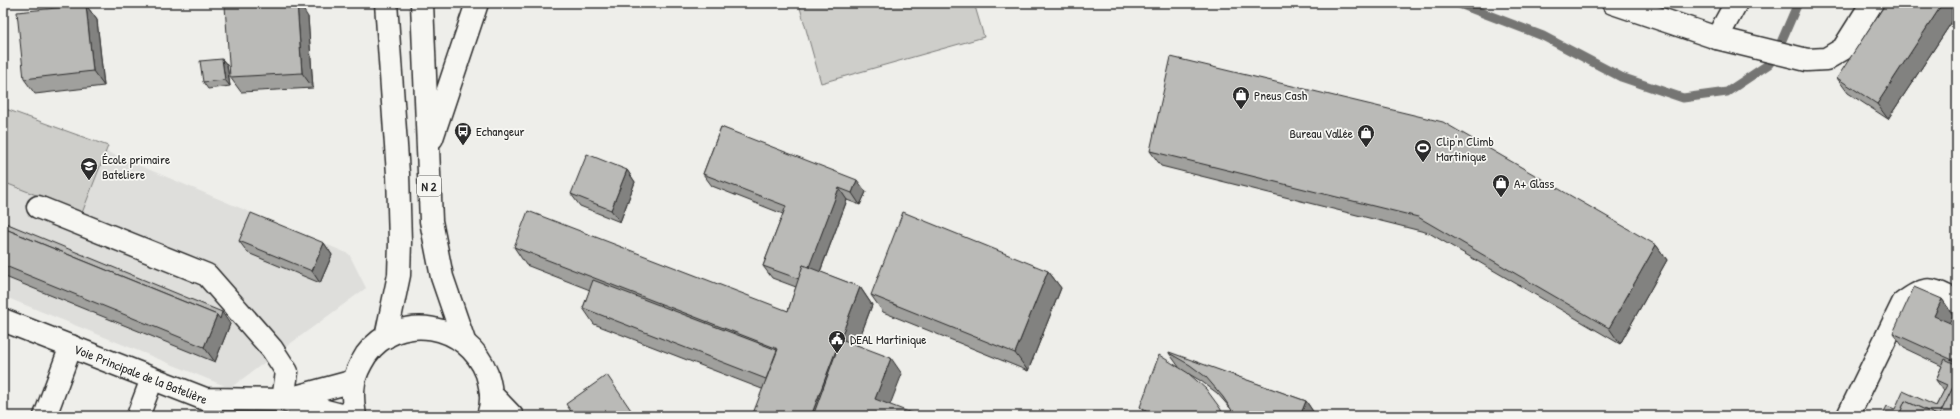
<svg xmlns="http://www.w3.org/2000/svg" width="1960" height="419" font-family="'Patrick Hand',sans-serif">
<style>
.built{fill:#dededb}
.grass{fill:#cececa;stroke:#7c7c7a}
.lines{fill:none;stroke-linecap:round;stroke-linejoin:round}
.stream{stroke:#757573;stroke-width:9}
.minor-casing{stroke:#2b2b2b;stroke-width:25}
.highway-casing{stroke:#2b2b2b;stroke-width:25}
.minor{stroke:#f6f6f2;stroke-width:22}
.highway{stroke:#f6f6f2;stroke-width:22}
.wall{fill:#a0a09d;stroke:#2b2b2b}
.shaded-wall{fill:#828280;stroke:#2b2b2b}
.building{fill:#babab7;stroke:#2b2b2b}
.labels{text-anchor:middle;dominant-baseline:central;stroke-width:3.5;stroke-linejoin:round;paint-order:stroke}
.shield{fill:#f6f6f2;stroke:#686867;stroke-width:1}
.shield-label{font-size:12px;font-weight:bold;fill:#2b2b2b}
.poi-label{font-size:13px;fill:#2b2b2b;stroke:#f6f6f2;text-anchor:start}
.street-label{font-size:13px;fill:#2b2b2b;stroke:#f6f6f2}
</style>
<rect width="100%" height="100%" fill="#eeeeea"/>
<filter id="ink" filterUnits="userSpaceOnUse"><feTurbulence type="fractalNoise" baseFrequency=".025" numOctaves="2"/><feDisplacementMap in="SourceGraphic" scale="8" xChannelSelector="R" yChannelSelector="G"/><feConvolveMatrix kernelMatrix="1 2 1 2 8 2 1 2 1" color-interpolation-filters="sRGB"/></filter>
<g filter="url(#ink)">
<path class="built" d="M3,108L349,254L366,288L230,388L3,296Z"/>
<g class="grass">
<path d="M804,3H974L984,37L821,83L799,4Z"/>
<path d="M3,108L108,146L82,213L3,182Z"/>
</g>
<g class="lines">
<path class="stream" d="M1457,3L1543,36L1621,77L1683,98L1727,92L1769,64L1779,47L1798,3"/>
<defs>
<g id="minor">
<path d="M1613,3L1717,38L1807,60L1826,59L1843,49L1872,3"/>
<path d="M1717,38L1736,3"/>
<path d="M38,207L207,275L272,349L287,372L283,400"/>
<path id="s1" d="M3,320L205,399L283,400L345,416"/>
<path d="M491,394L512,416"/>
<path d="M284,400L354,381"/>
<path d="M45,416L71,346"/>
<path d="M138,416L152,379"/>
<path d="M1848,416L1903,303C1928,284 1930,289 1957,301"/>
</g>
<g id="highway">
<path d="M386,3L398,174L400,242L399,275L386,337"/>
<path d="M422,3L431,221L442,277L464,341"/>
<path d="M432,138L477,3"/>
<path d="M355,416C353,405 352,394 354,383C355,373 361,363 366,355C399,310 468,323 487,374C491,387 493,403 488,416"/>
</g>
</defs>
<use href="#minor" class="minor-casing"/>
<use href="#highway" class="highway-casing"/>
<use href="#minor" class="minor"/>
<use href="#highway" class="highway"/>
</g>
<g class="wall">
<path d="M1953,3L1957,9V14L1888,119L1848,93L1837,78Z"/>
<path d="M86,5L97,20L104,86L35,94L24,79Z"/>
<path d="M308,17L313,88L241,92L230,77Z"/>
<path d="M222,59L227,65L230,86L208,89L203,82Z"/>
<path d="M721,127L866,192L860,205L847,200L820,272L860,287L872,305L857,345L902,374L762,389L594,324L583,308L590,290L526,265L514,247L788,311L796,287L772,278L763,266L783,214L712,186L703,174Z"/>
<path d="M1150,151L1656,245L1667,260L1620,344L1429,233L1161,166Z"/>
<path d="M627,170L635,182L620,222L580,206L571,194Z"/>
<path d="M3,222L230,324L215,362L3,276Z"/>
<path d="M239,241L324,243L332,255L320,283L248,253Z"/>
<path d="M1048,271L1061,288L1028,371L883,312L871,295Z"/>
<path d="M1942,299L1953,315L1949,323L1957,326V416L1895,409L1936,406L1944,391L1936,380L1942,366L1904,348L1893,333Z"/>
<path d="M1169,353L1306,401L1316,416H1235L1231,409L1217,393L1201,381L1189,374L1225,416H1147L1140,407L1179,367Z"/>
</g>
<g class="shaded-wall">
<path d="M297,3H299L308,17L313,88L302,73Z"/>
<path d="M1943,3H1953L1957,9V14L1888,119L1877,104Z"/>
<path d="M86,5L97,20L104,86L93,71Z"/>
<path d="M222,59L227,65L230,86L225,80Z"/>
<path d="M627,170L635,182L620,222L611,210Z"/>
<path d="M857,180L866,192L860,205L852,193Z"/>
<path d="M839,188L847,200L812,293L803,281Z"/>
<path d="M324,243L332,255L320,283L312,271Z"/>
<path d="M1656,245L1667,260L1620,344L1609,328Z"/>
<path d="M1048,271L1061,288L1028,371L1015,353Z"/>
<path d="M860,287L872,305L830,416H811Z"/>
<path d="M1942,299L1953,315L1945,332L1934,316Z"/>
<path d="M222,312L230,324L215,362L204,347L217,315Z"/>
<path d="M891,358L902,374L886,415L875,399Z"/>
<path d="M1306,401L1316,416H1300Z"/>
</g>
<g class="building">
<path d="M266,3H297L302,73L230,77L225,6Z"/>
<path d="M1886,3H1943L1877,104L1837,78Z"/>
<path d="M86,5L93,71L24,79L17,12Z"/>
<path d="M1171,57L1443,122L1656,245L1609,328L1418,217L1150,151Z"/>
<path d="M222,59L225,80L203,82L200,61Z"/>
<path d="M721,127L857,180L852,193L839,188L809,267L803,265L799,279L763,266L786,206L703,174Z"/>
<path d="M587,154L627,170L611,210L571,194Z"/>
<path d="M528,211L788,311L803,265L860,287L811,416H752L778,349L514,247Z"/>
<path d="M903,212L1048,271L1015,353L871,295Z"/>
<path d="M251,213L324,243L312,271L239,241Z"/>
<path d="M3,222L222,312L220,319L217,315L3,228Z"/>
<path d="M3,228L217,315L204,347L3,265Z"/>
<path d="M593,280L777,350L766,379L583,308Z"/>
<path d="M1914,287L1942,299L1934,316L1957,326V362L1893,333Z"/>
<path d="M841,339L891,358L875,399L919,416H813Z"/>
<path d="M1169,352L1306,401L1300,416H1235L1233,412L1223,397L1206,377L1190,365L1169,353Z"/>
<path d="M1159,355L1188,373L1206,389L1220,408L1224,416H1153L1140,407Z"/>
<path d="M1945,359L1957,365V379L1939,416L1905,401L1899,416H1882L1887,406L1895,409L1903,391L1936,406L1947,385L1936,380Z"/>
<path d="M607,375L635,416H574L566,404Z"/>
<path d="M1957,379V416H1939Z"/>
<path d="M1905,401L1939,416H1899Z"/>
</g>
</g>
<defs>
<symbol id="shop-pin" viewBox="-11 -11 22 30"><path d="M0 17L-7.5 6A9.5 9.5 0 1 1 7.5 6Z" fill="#2b2b2b" stroke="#f6f6f2"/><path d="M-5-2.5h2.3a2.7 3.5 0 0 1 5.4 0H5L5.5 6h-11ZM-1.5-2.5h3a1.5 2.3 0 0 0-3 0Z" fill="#fff"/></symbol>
<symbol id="bus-pin" viewBox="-11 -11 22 30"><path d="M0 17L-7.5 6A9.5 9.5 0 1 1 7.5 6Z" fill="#2b2b2b" stroke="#f6f6f2"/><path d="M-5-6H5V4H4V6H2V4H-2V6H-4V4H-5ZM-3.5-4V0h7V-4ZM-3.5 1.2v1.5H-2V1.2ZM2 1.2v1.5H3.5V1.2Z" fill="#fff"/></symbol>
<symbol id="stadium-pin" viewBox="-11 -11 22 30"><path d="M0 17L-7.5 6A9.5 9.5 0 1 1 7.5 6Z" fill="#2b2b2b" stroke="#f6f6f2"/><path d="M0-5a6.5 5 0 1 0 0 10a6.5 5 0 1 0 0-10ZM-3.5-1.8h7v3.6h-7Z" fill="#fff"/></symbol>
<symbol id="school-pin" viewBox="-11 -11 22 30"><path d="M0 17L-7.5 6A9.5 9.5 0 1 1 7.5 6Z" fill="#2b2b2b" stroke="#f6f6f2"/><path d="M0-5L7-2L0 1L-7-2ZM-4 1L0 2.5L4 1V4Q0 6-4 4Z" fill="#fff"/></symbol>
<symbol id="civic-pin" viewBox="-11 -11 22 30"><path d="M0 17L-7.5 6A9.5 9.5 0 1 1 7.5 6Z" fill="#2b2b2b" stroke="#f6f6f2"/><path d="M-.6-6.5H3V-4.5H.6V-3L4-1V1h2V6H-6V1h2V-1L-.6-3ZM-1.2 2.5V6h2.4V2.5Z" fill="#fff"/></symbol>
</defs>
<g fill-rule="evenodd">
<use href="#shop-pin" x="1231" y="85" width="20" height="27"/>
<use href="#bus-pin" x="453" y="121" width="20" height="27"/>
<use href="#shop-pin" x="1356" y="123" width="20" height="27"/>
<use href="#stadium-pin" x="1413" y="138" width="20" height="27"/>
<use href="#school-pin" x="79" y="156" width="20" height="27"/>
<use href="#shop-pin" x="1491" y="173" width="20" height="27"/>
<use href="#civic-pin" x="827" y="329" width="20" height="27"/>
</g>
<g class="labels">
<rect class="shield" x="417" y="176" width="24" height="20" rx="3"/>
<g class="shield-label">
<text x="429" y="186">N 2</text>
</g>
<g class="poi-label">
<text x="1254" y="95">Pneus Cash</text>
<text x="476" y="131">Echangeur</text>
<text x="1353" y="133" text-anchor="end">Bureau Vallée</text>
<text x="1436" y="141">Clip'n Climb<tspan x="1436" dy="15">Martinique</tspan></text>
<text x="102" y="159">École primaire<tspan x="102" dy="15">Bateliere</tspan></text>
<text x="1514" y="183">A+ Glass</text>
<text x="850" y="339">DEAL Martinique</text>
</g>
<g class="street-label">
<text stroke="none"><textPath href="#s1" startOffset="148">Voie Principale de la Batelière</textPath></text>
</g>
</g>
<rect width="1960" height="419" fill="none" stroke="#f6f6f2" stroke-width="16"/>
<rect x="8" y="8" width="1944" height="403" fill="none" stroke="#2b2b2b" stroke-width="1.5" filter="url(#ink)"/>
</svg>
